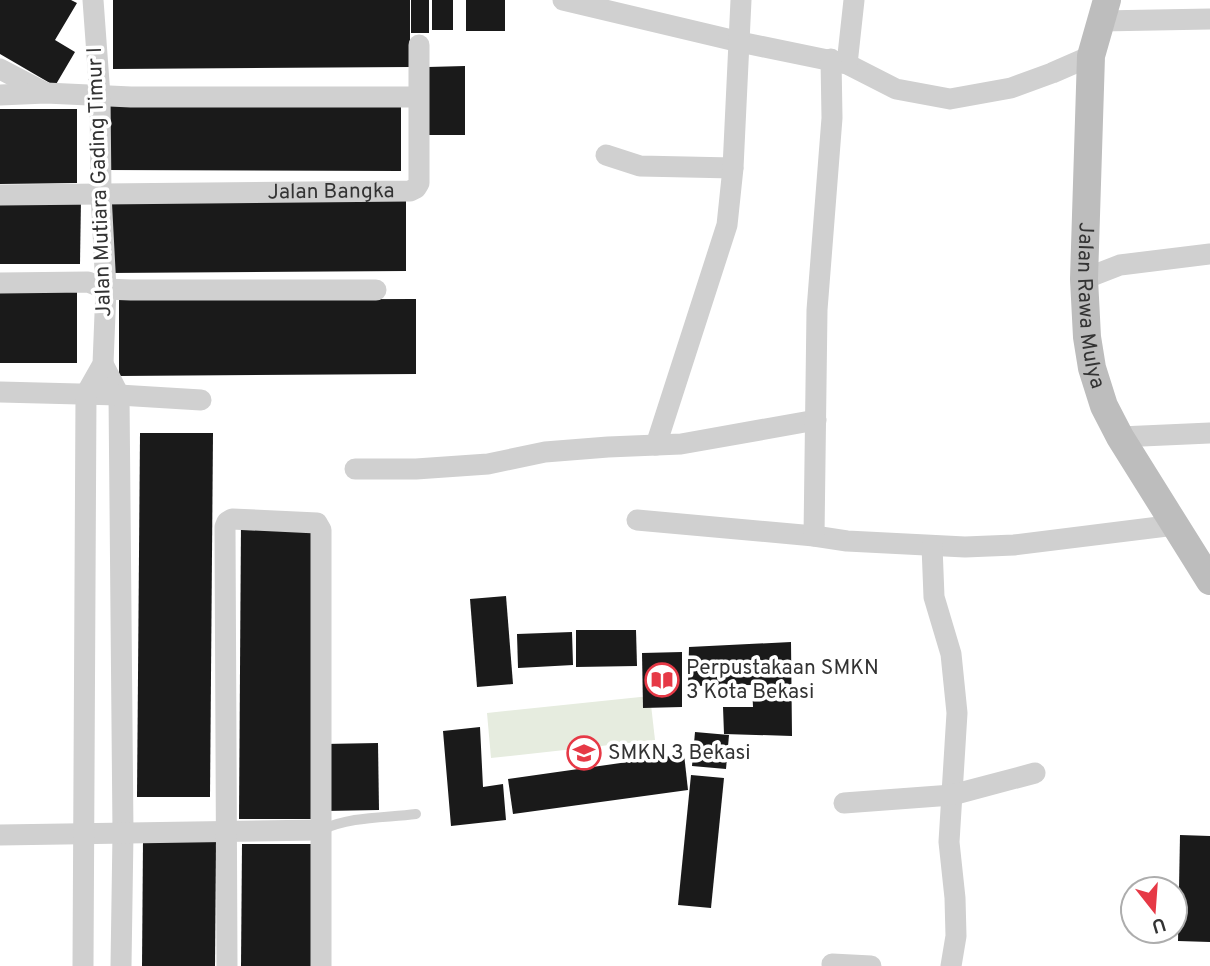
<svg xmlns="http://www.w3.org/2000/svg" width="1210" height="966" font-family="Overpass,sans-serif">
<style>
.green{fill:#e6ecdf}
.building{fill:#1a1a1a}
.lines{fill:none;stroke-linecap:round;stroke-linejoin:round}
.service{stroke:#d0d0d0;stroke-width:10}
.minor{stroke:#d0d0d0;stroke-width:21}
.secondary{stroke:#bdbdbd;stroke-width:28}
.labels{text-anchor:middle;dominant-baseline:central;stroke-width:7;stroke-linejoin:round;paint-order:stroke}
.street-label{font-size:21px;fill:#333;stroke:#fff}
.poi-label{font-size:21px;fill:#333;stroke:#fff;text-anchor:start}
</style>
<rect width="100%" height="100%" fill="#fff"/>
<path class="green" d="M650,696L655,740L491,758L487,713Z"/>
<g class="building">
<path d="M0,0H71L77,3L55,40L75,52L55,86L0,54Z"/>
<path d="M113,0H410V67L113,69Z"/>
<rect x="411" y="0" width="18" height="33"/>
<rect x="432" y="0" width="21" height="30"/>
<rect x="466" y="0" width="39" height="31"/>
<path d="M465,66V135H427L428,67Z"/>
<path d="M106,105H401V171L105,170Z"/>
<path d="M0,109H77V183L0,184Z"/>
<path d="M406,196V271L109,273V198Z"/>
<path d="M0,198H81L80,264H0Z"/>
<rect x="0" y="288" width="77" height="75"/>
<path d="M416,299V374L119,376V300Z"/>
<path d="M140,433H213L210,797H137Z"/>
<path d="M241,524L314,525L312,819H239Z"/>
<path d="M506,596L513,684L477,687L470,599Z"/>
<path d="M576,630H636L637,666L576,667Z"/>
<path d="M572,632L573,665L518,668L517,634Z"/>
<path d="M791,642L792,736L724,734L723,707H753L752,685L688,686L689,647Z"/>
<path d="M682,652V707L643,708L642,653Z"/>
<path d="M480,727L483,787L503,784L506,820L451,826L443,731Z"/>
<path d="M695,732L729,735L726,769L692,766Z"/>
<path d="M378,743L379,810L325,811L324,744Z"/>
<path d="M684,754L688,790L513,814L508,779Z"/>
<path d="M691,775L724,778L711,908L678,905Z"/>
<path d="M1180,835L1210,836V942L1178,941Z"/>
<path d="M143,841H216L215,966H142Z"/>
<path d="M242,844H315L314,966H241Z"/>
</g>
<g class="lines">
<path class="service" d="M321,830C351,816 385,818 416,814"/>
<g class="minor">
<path d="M563,0L740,42L847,64L896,89L950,99L1011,88L1052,73L1091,56"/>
<path d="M1101,21L1210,19"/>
<path d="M847,64L854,0"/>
<path d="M0,69L44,92"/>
<path d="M0,95L46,93L131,97H418"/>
<path d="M606,155L640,166L733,168"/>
<path id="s1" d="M0,195L410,191L416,188L419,183V45"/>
<path d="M1084,279L1120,265L1210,254"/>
<path d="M0,283L88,282L106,289L131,290H376"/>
<path d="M103,364L119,395L123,833L121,966"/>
<path d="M0,392L119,395L201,400"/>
<path d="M1120,437L1210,433"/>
<path d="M656,445L727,225L733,168L741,0"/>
<path d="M355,469H416L488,464L545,452L608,447L681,444L816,420"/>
<path d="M637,520L814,536L847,541L965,547L1014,545L1175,525"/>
<path d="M814,536L817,310L832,118L831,59"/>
<path d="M932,546L934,597L951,654L957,713L949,842L955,898L956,936L951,966"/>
<path d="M844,803L952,795L1035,773"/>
<path d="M0,835L321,830"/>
<path d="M832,964L871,966"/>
<path d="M83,966L86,394L103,364L106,289L101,194L100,96L93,0"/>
<path d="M227,966L225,527L227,522L232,519L317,523L321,530V966"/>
</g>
<path class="secondary" id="s2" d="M1107,0L1091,56L1084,279L1087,337L1092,368L1104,406L1120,437L1210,581"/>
</g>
<defs>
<symbol id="library-ring" viewBox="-11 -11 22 22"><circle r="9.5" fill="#fff" stroke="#e63946" stroke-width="1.5"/><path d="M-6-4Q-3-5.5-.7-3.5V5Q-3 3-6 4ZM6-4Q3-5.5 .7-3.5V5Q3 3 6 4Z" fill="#e63946"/></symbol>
<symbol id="school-ring" viewBox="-11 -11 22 22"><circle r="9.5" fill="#fff" stroke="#e63946" stroke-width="1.5"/><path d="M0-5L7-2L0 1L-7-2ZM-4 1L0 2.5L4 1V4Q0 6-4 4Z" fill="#e63946"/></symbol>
</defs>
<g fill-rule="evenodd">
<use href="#library-ring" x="643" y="661" width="38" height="38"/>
<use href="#school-ring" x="565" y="734" width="38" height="38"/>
</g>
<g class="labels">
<g class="street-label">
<text transform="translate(100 182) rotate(-92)">Jalan Mutiara Gading Timur I</text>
<text stroke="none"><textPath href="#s1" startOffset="331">Jalan Bangka</textPath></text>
<text stroke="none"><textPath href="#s2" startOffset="308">Jalan Rawa Mulya</textPath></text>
</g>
<g class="poi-label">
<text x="686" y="668">Perpustakaan SMKN<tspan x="686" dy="24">3 Kota Bekasi</tspan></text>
<text x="608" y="753">SMKN 3 Bekasi</text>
</g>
</g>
<g transform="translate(1154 910) rotate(163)"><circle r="33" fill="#ffffff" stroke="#adadad" stroke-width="2"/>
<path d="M0-5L12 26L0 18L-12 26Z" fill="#e63946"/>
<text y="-10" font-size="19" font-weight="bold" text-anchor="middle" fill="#333333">U</text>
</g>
</svg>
